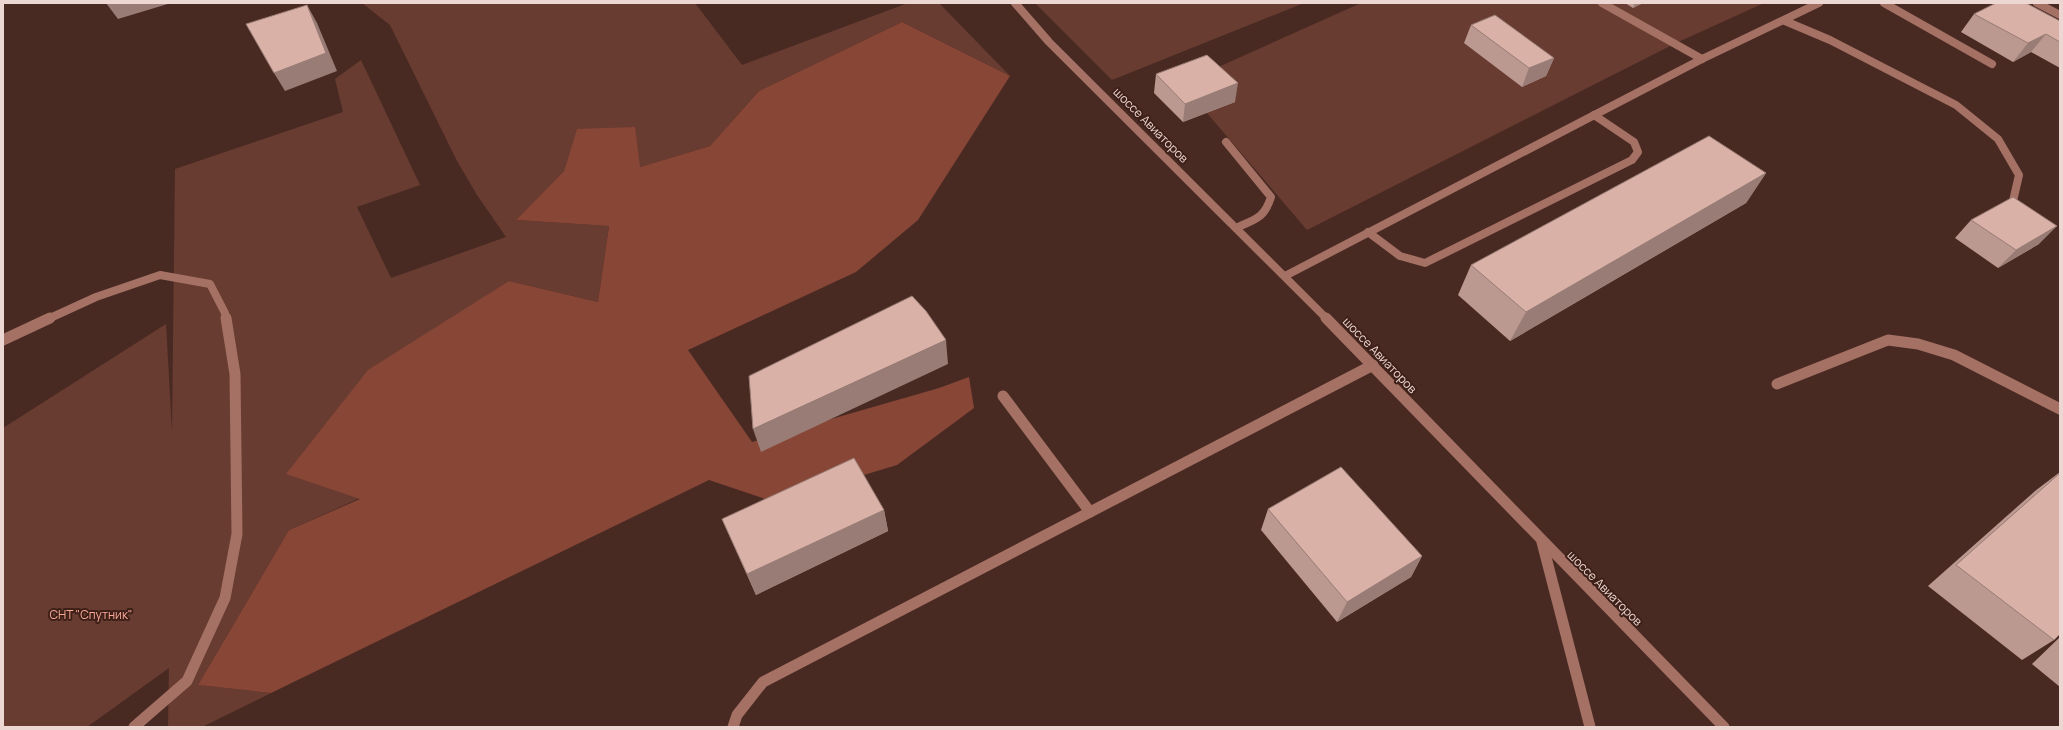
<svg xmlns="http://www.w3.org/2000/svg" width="2063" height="730" font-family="Manrope,sans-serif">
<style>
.green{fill:#683c31}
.forest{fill:#884637}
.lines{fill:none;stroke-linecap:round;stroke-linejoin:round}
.minor-far1{stroke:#a57164;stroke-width:8}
.minor{stroke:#a57164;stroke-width:11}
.wall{fill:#bb9890}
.shaded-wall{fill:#987c75}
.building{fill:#d9b1a7;stroke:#987c75}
.labels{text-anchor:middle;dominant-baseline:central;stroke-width:4;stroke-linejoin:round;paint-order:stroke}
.street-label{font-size:12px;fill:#ecd7d2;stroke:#3e2019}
.park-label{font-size:12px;fill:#faaa97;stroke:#3e2019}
</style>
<rect width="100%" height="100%" fill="#492a23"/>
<g class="green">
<path d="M362,3H695L742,65L908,3H939L1010,76L902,22L759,91L710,146L640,167L577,130L564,171L516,220L609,226L598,302L509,281L287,474L360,498L289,530L198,685L271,693L202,727H168L169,668L87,727H3V428L166,324L172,431L175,169L343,112L335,79L361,60L420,185L357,207L391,278L506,237L477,195L457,161L390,25Z"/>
<path d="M1035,3H1304L1112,80Z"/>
<path d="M1361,3H1764L1674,44L1307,230L1206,112L1205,73Z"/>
</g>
<path class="forest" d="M902,22L1010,76L918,220L856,272L688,350L752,442L939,388L969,377L974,408L897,465L774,502L709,480L271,693L198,685L289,530L360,499L286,474L368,370L509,281L598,302L609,226L516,220L564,171L577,129L635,127L640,167L710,146L759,91Z"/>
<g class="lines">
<g class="minor-far1">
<path d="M1015,3L1049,42L1327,319"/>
<path d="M1602,3L1702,59"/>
<path d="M1884,3L1992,64"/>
<path d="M2037,3L2060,15"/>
<path d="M1785,21L1830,40L1956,105L1998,139L2019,175L2013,201"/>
<path d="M1226,142L1271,197C1264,219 1255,219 1236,228"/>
<path d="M1368,232L1400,256L1425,263L1632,160L1638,152L1634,142L1594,115"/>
<path d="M1285,276L1702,59L1819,3"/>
<path d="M48,319L96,297L160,275L210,284L225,313L226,319"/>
</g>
<g class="minor">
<path d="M1326,318L1724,727"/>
<path d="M3,340L50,318"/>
<path d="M1777,384L1888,340L1918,344L1954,355L2060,409"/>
<path d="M1003,396L1090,512"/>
<path d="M1542,542L1590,727"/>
<path d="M134,727L187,681L225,598L237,534L235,374L226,318"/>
<path d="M733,727L737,715L763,682L1373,365"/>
</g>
</g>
<g class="wall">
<path d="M1625,3H1643L1633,8Z"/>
<path d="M1974,14L2060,21V68L2031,52L2013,62L1961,32Z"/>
<path d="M1471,25L1554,58L1546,76L1522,87L1464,43Z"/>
<path d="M1156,74L1235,102L1183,122L1154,93Z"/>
<path d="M1766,173L1746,203L1510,341L1458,295L1471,265Z"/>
<path d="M1971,220L2039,244L1998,268L1955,238Z"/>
<path d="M2060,472V634L2054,640L2022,660L1928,586L2035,491Z"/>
<path d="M1268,509L1422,556L1411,577L1337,622L1261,530Z"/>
<path d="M884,510L888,531L756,595L722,519Z"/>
<path d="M2060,637V687L2032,664Z"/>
</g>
<g class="shaded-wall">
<path d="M106,3H171L118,19Z"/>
<path d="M1635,3H1643L1633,8Z"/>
<path d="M307,5L317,23L337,71L285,91L274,73Z"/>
<path d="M2046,34L2031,52L2013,62L2028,43Z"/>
<path d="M1554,58L1546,76L1522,87L1529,68Z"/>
<path d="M1238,83L1235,102L1183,122L1185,104Z"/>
<path d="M1766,173L1746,203L1510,341L1526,312Z"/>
<path d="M2057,226L2039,244L1998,268L2016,250Z"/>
<path d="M946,340L948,364L761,452L753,429Z"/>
<path d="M884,510L888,531L756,595L747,574Z"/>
<path d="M1422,556L1411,577L1337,622L1347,602Z"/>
</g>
<g class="building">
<path d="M1996,3H2026L2060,21V42L2046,34L2028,43L1974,14Z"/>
<path d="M307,5L326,53L274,73L246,24Z"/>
<path d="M1495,15L1554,58L1529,68L1471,25Z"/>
<path d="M1207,55L1238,83L1185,104L1156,74Z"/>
<path d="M1709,136L1766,173L1526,312L1471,265Z"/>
<path d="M2013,197L2057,226L2016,250L1971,220Z"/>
<path d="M912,296L926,311L946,340L753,429L749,376Z"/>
<path d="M854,458L884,510L747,574L722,519Z"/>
<path d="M1341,467L1422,556L1347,602L1268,509Z"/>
<path d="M2060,473V634L2054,640L1956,565Z"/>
</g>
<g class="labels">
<g class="street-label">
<text transform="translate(1151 125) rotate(45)">шоссе Авиаторов</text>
<text transform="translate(1380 355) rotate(46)">шоссе Авиаторов</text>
<text transform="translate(1605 588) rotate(45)">шоссе Авиаторов</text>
</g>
<g class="park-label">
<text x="91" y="614">СНТ "Спутник"</text>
</g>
</g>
<rect width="2063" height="730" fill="none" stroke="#ecd7d2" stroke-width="8"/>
</svg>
